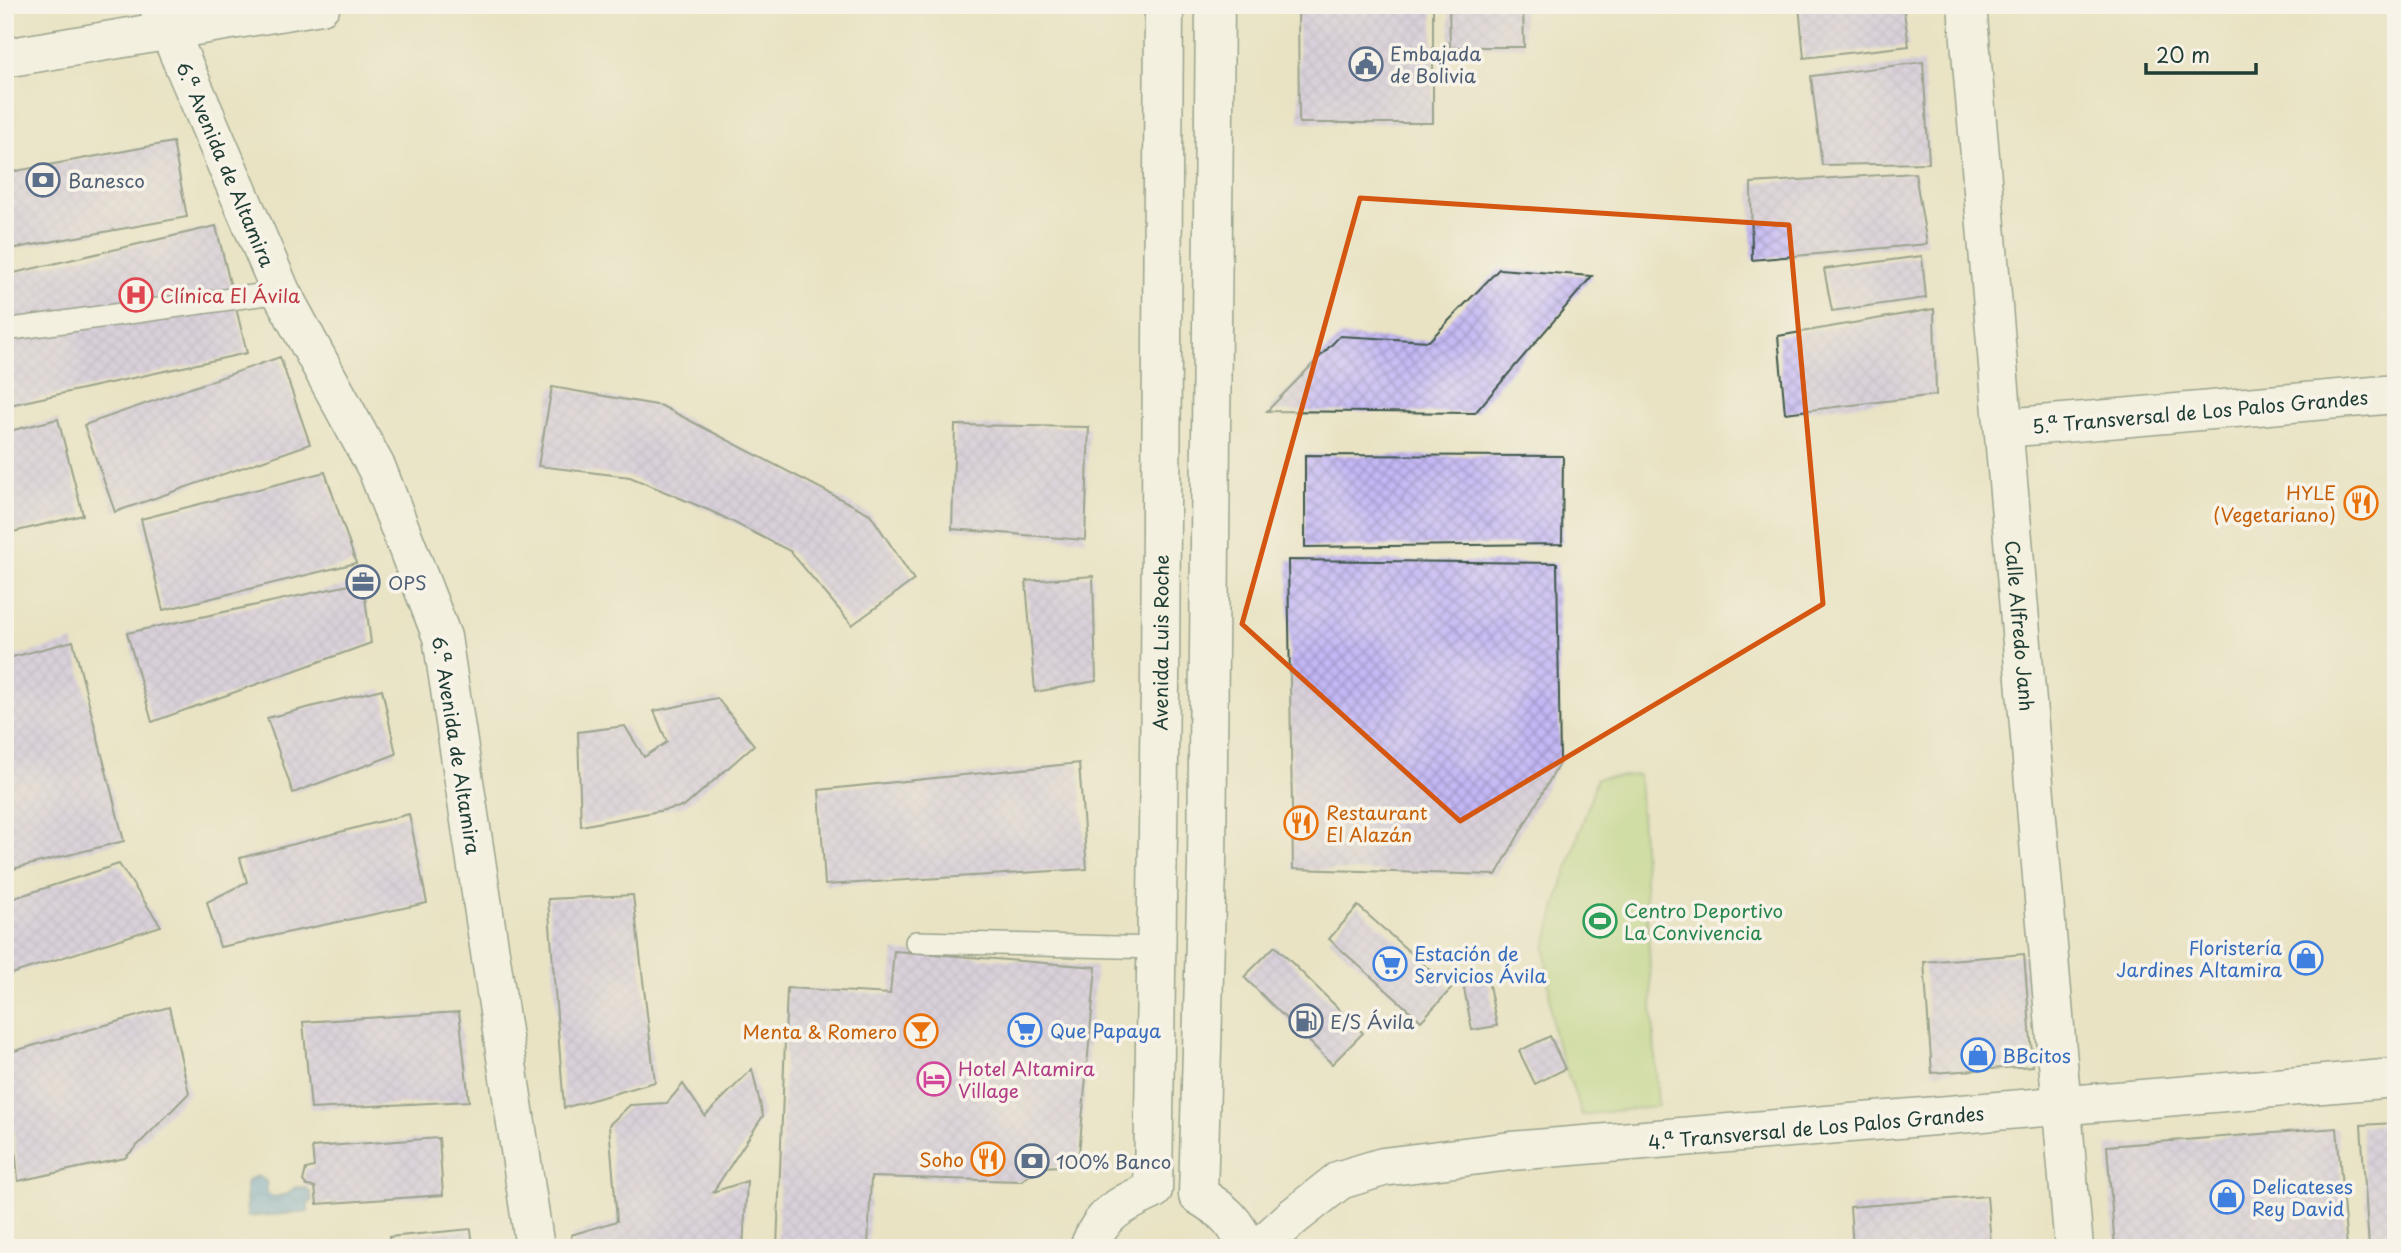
<svg xmlns="http://www.w3.org/2000/svg" width="2401" height="1253" font-family="'Playpen Sans',sans-serif">
<style>
.green{fill:#b1d47c;stroke:#688858;stroke-width:2}
.water{fill:url(#water-waves);stroke:#406f84;stroke-width:2}
.building{fill:url(#building-cross-hatch)}
.lines{fill:none;stroke-linecap:round;stroke-linejoin:round}
.service-casing{stroke:#3d564a;stroke-width:24}
.minor-casing{stroke:#3d564a;stroke-width:41}
.secondary-casing{stroke:#3d564a;stroke-width:41}
.service{stroke:#fff;stroke-width:21}
.minor{stroke:#fff;stroke-width:38}
.secondary{stroke:#fff;stroke-width:38}
.marked{fill:none;stroke:#d45610;stroke-width:5;stroke-linejoin:round}
.labels{text-anchor:middle;dominant-baseline:central;stroke-width:7;stroke-linejoin:round;paint-order:stroke}
.service-label{font-size:19px;fill:#4e5e75;stroke:#f7f3e8;text-anchor:start}
.street-label{font-size:19px;fill:#1f3d34;stroke:#f7f3e8}
.health-label{font-size:19px;fill:#be3a42;stroke:#f7f3e8;text-anchor:start}
.food-label{font-size:19px;fill:#c56008;stroke:#f7f3e8;text-anchor:end}
.leisure-label{font-size:19px;fill:#27864d;stroke:#f7f3e8;text-anchor:start}
.shop-label{font-size:19px;fill:#366cbe;stroke:#f7f3e8;text-anchor:start}
.hotel-label{font-size:19px;fill:#b23c85;stroke:#f7f3e8;text-anchor:start}
</style>
<defs>
<pattern id="water-waves" width="16" height="10" patternUnits="userSpaceOnUse" patternTransform="scale(1.75)"><rect width="16" height="10" fill="#62a1d4"/><path d="M0 5q4-4 8 0t8 0" fill="none" stroke="#5084ad"/></pattern>
<pattern id="building-cross-hatch" width="8" height="8" patternUnits="userSpaceOnUse" patternTransform="scale(1.75)"><rect width="8" height="8" fill="#c4b7f5"/><path d="M0 0l8 8M0 8l8-8" fill="none" stroke="#9f96c7"/></pattern>
</defs>
<rect width="100%" height="100%" fill="#f7f3e8"/>
<filter id="ink" filterUnits="userSpaceOnUse"><feTurbulence type="fractalNoise" baseFrequency=".0143" numOctaves="2"/><feDisplacementMap in="SourceGraphic" scale="14" xChannelSelector="R" yChannelSelector="G"/><feConvolveMatrix kernelMatrix="1 2 1 2 8 2 1 2 1" color-interpolation-filters="sRGB"/></filter>
<filter id="wash" filterUnits="userSpaceOnUse"><feTurbulence type="fractalNoise" baseFrequency=".00686" numOctaves="4" result="noise"/><feDisplacementMap in="SourceGraphic" scale="28" xChannelSelector="R" yChannelSelector="G"/><feGaussianBlur stdDeviation="1.57" result="paint"/><feColorMatrix in="noise" values="0 0 0 0 0 0 0 0 0 0 0 0 0 0 0 0 0 1.4 0 .05"/><feComposite in="paint" operator="in"/></filter>
<g filter="url(#wash)">
<rect width="100%" height="100%" fill="#e9e3c4"/>
<path class="green" d="M1639,775L1658,1106L1582,1115L1553,1032L1545,948L1559,895L1597,778Z"/>
<path class="water" d="M257,1176L266,1181L267,1193L273,1197L288,1194L295,1187L306,1188L310,1192L312,1201L308,1204V1212L247,1217L246,1183L249,1179Z"/>
<g id="blocks">
<g class="building">
<path d="M1298,5H1433V123H1299Z"/>
<path d="M1449,5H1523L1524,47H1450Z"/>
<path d="M1799,5H1903L1909,46L1804,58Z"/>
<path d="M1923,62L1929,163L1822,165L1811,76Z"/>
<path d="M173,142L187,217L5,250V173Z"/>
<path d="M1915,173L1927,244L1752,260L1751,183Z"/>
<path d="M216,226L247,353L5,406V275Z"/>
<path d="M1922,256L1926,298L1832,311L1824,269Z"/>
<path d="M1499,269L1592,276L1475,413L1267,411L1340,336L1429,341Z"/>
<path d="M1934,309L1936,395L1785,413L1778,336Z"/>
<path d="M280,357L310,444L115,512L84,425Z"/>
<path d="M552,387L662,406L870,514L914,580L852,625L790,551L713,512L630,477L538,466Z"/>
<path d="M58,419L83,515L5,534V432Z"/>
<path d="M955,425L1089,427L1085,540L952,529Z"/>
<path d="M1305,455L1563,456L1562,544L1305,547Z"/>
<path d="M325,472L356,563L163,610L141,519Z"/>
<path d="M1288,560L1557,563L1560,762L1496,875L1293,869Z"/>
<path d="M1093,576L1096,681L1035,692L1026,581Z"/>
<path d="M363,582L371,643L152,722L127,633Z"/>
<path d="M73,641L124,841L5,871V659Z"/>
<path d="M382,689L396,754L293,793L267,718Z"/>
<path d="M717,698L754,745L685,806L581,826L578,732L625,726L644,757L667,742L654,711Z"/>
<path d="M1079,763L1087,869L825,885L819,790Z"/>
<path d="M409,814L427,903L220,947L207,902L247,882L240,858Z"/>
<path d="M119,864L161,926L5,976V901Z"/>
<path d="M633,895L655,1082L564,1108L548,899Z"/>
<path d="M1358,906L1451,989L1421,1021L1329,939Z"/>
<path d="M1275,946L1363,1033L1332,1064L1244,977Z"/>
<path d="M894,951L1096,967L1078,1165L1042,1167L1021,1181L871,1177L868,1248H777L787,988L890,994Z"/>
<path d="M2024,954L2033,1066L1932,1073L1924,962Z"/>
<path d="M1488,980L1497,1026L1472,1030L1463,983Z"/>
<path d="M169,1007L189,1093L125,1158L18,1181L7,1053Z"/>
<path d="M459,1012L469,1101L311,1109L303,1022Z"/>
<path d="M1550,1036L1565,1069L1535,1084L1519,1051Z"/>
<path d="M752,1069L763,1116L713,1192L747,1181L743,1248H573L571,1235L617,1221L609,1125L630,1105L667,1103L683,1084L705,1116Z"/>
<path d="M2396,1123V1248H2369L2361,1125Z"/>
<path d="M2337,1128L2347,1248H2115L2107,1146Z"/>
<path d="M439,1138L443,1195L317,1204L315,1187L307,1186L303,1181L306,1169L314,1167L312,1147Z"/>
<path d="M1987,1196L1991,1243L1929,1248H1853L1850,1207Z"/>
<path d="M471,1229L473,1248H390L389,1237Z"/>
</g>
</g>
</g>
<g filter="url(#ink)">
<use href="#blocks" fill-opacity="0" stroke="#3d564a" stroke-width="2"/>
<g class="lines">
<defs>
<g id="service">
<path d="M5,330L281,292"/>
<path d="M916,942L1158,948"/>
</g>
<g id="minor">
<path d="M158,5L281,292L377,469L442,637L535,1248"/>
<path id="s1" d="M1967,5L2074,1248"/>
<path d="M5,58L321,5"/>
<path d="M2005,428L2396,394"/>
<path d="M1264,1248L1268,1240L1293,1217L1340,1180L1383,1167L1511,1151L2396,1078"/>
</g>
<g id="secondary">
<path d="M1215,5L1207,865L1198,1195C1220,1208 1239,1222 1245,1248"/>
<path id="s2" d="M1089,1248C1102,1212 1121,1205 1153,1190L1160,687L1164,5"/>
</g>
</defs>
<use href="#service" class="service-casing"/>
<use href="#minor" class="minor-casing"/>
<use href="#secondary" class="secondary-casing"/>
<use href="#service" class="service"/>
<use href="#minor" class="minor"/>
<use href="#secondary" class="secondary"/>
</g>
</g>
<path d="M0 0H2401V1253H0ZM1360,198L1789,225L1823,604L1460,821L1242,624Z" fill="#e9e3c4" fill-opacity=".55" fill-rule="evenodd"/>
<path class="marked" d="M1360,198L1789,225L1823,604L1460,821L1242,624Z"/>
<defs>
<symbol id="civic-ring" viewBox="-11 -11 22 22"><circle r="9.5" fill="#f7f3e8" stroke="#5c6f8a" stroke-width="1.5"/><path d="M-.6-6.5H3V-4.5H.6V-3L4-1V1h2V6H-6V1h2V-1L-.6-3ZM-1.2 2.5V6h2.4V2.5Z" fill="#5c6f8a"/></symbol>
<symbol id="bank-ring" viewBox="-11 -11 22 22"><circle r="9.5" fill="#f7f3e8" stroke="#5c6f8a" stroke-width="1.5"/><path d="M-6-4H6V4H-6ZM0-2.3a2.3 2.3 0 1 0 0 4.6a2.3 2.3 0 1 0 0-4.6Z" fill="#5c6f8a"/></symbol>
<symbol id="hospital-ring" viewBox="-11 -11 22 22"><circle r="9.5" fill="#f7f3e8" stroke="#e0444e" stroke-width="1.5"/><path d="M-5-5h3v3.5h4V-5h3V5h-3V1.5h-4V5h-3Z" fill="#e0444e"/></symbol>
<symbol id="restaurant-ring" viewBox="-11 -11 22 22"><circle r="9.5" fill="#f7f3e8" stroke="#e8710a" stroke-width="1.5"/><path d="M-5-6h1v4h1v-4h1v4h1v-4h1v5L-1.5 .5V6h-2V.5L-5-1ZM5-6V6H3V1.5H1.5Q1.5-4 5-6Z" fill="#e8710a"/></symbol>
<symbol id="office-ring" viewBox="-11 -11 22 22"><circle r="9.5" fill="#f7f3e8" stroke="#5c6f8a" stroke-width="1.5"/><path d="M-6-3h4V-5.5h4V-3h4V5H-6ZM-1-4.5V-3h2v-1.5ZM-6 0V1H6V0Z" fill="#5c6f8a"/></symbol>
<symbol id="stadium-ring" viewBox="-11 -11 22 22"><circle r="9.5" fill="#f7f3e8" stroke="#2e9e5b" stroke-width="1.5"/><path d="M0-5a6.5 5 0 1 0 0 10a6.5 5 0 1 0 0-10ZM-3.5-1.8h7v3.6h-7Z" fill="#2e9e5b"/></symbol>
<symbol id="shop-ring" viewBox="-11 -11 22 22"><circle r="9.5" fill="#f7f3e8" stroke="#3f7fe0" stroke-width="1.5"/><path d="M-5-2.5h2.3a2.7 3.5 0 0 1 5.4 0H5L5.5 6h-11ZM-1.5-2.5h3a1.5 2.3 0 0 0-3 0Z" fill="#3f7fe0"/></symbol>
<symbol id="supermarket-ring" viewBox="-11 -11 22 22"><circle r="9.5" fill="#f7f3e8" stroke="#3f7fe0" stroke-width="1.5"/><path d="M-6-5.5h2.5l.6 2H6L4.5 2H-2.5L-4.4-4H-6ZM-1.5 3.2a1.3 1.3 0 1 0 .1 0ZM3 3.2a1.3 1.3 0 1 0 .1 0Z" fill="#3f7fe0"/></symbol>
<symbol id="fuel-ring" viewBox="-11 -11 22 22"><circle r="9.5" fill="#f7f3e8" stroke="#5c6f8a" stroke-width="1.5"/><path d="M-5.5-6h7V0h2V4h1.3V-2.5L3-4.5l.8-.8L6-3V5H2.5V1h-1V6h-7ZM-4.2-4.7v3.2H.2V-4.7Z" fill="#5c6f8a"/></symbol>
<symbol id="bar-ring" viewBox="-11 -11 22 22"><circle r="9.5" fill="#f7f3e8" stroke="#e8710a" stroke-width="1.5"/><path d="M-6-5H6L.8 .8V4.5H3.5V6h-7V4.5H-.8V.8Z" fill="#e8710a"/></symbol>
<symbol id="hotel-ring" viewBox="-11 -11 22 22"><circle r="9.5" fill="#f7f3e8" stroke="#d1479c" stroke-width="1.5"/><path d="M-6-4.5h1.5V1H6V5H4.5V3h-9V5H-6ZM-4 0a1.8 1.8 0 1 1 3.6 0ZM.5 0V-2.5h3Q6-2.5 6 0Z" fill="#d1479c"/></symbol>
</defs>
<g fill-rule="evenodd">
<use href="#civic-ring" x="1347" y="45" width="38" height="38"/>
<use href="#bank-ring" x="24" y="161" width="38" height="38"/>
<use href="#hospital-ring" x="117" y="276" width="38" height="38"/>
<use href="#restaurant-ring" x="2342" y="484" width="38" height="38"/>
<use href="#office-ring" x="344" y="563" width="38" height="38"/>
<use href="#restaurant-ring" x="1282" y="804" width="38" height="38"/>
<use href="#stadium-ring" x="1581" y="902" width="38" height="38"/>
<use href="#shop-ring" x="2287" y="939" width="38" height="38"/>
<use href="#supermarket-ring" x="1371" y="945" width="38" height="38"/>
<use href="#fuel-ring" x="1287" y="1002" width="38" height="38"/>
<use href="#supermarket-ring" x="1006" y="1011" width="38" height="38"/>
<use href="#bar-ring" x="902" y="1012" width="38" height="38"/>
<use href="#shop-ring" x="1959" y="1036" width="38" height="38"/>
<use href="#hotel-ring" x="915" y="1060" width="38" height="38"/>
<use href="#restaurant-ring" x="969" y="1140" width="38" height="38"/>
<use href="#bank-ring" x="1013" y="1142" width="38" height="38"/>
<use href="#shop-ring" x="2208" y="1178" width="38" height="38"/>
</g>
<g class="labels">
<g class="service-label">
<text x="1390" y="53">Embajada<tspan x="1390" dy="22">de Bolivia</tspan></text>
<text x="68" y="180">Banesco</text>
<text x="388" y="582">OPS</text>
<text x="1330" y="1021">E/S Ávila</text>
<text x="1056" y="1161">100% Banco</text>
</g>
<g class="street-label">
<text transform="translate(226 164) rotate(67)">6.ª Avenida de Altamira</text>
<text transform="translate(2200 411) rotate(-5)">5.ª Transversal de Los Palos Grandes</text>
<text stroke="none"><textPath href="#s1" startOffset="623">Calle Alfredo Janh</textPath></text>
<text stroke="none"><textPath href="#s2" startOffset="637">Avenida Luis Roche</textPath></text>
<text transform="translate(457 745) rotate(81)">6.ª Avenida de Altamira</text>
<text transform="translate(1816 1127) rotate(-5)">4.ª Transversal de Los Palos Grandes</text>
</g>
<g class="health-label">
<text x="160" y="295">Clínica El Ávila</text>
</g>
<g class="food-label">
<text x="2336" y="492">HYLE<tspan x="2336" dy="22">(Vegetariano)</tspan></text>
<text x="1326" y="812" text-anchor="start">Restaurant<tspan x="1326" dy="22">El Alazán</tspan></text>
<text x="897" y="1031">Menta &amp; Romero</text>
<text x="964" y="1159">Soho</text>
</g>
<g class="leisure-label">
<text x="1624" y="910">Centro Deportivo<tspan x="1624" dy="22">La Convivencia</tspan></text>
</g>
<g class="shop-label">
<text x="2282" y="947" text-anchor="end">Floristería<tspan x="2282" dy="22">Jardines Altamira</tspan></text>
<text x="1414" y="953">Estación de<tspan x="1414" dy="22">Servicios Ávila</tspan></text>
<text x="1050" y="1030">Que Papaya</text>
<text x="2002" y="1055">BBcitos</text>
<text x="2252" y="1186">Delicateses<tspan x="2252" dy="22">Rey David</tspan></text>
</g>
<g class="hotel-label">
<text x="958" y="1068">Hotel Altamira<tspan x="958" dy="22">Village</tspan></text>
</g>
</g>
<rect width="2401" height="1253" fill="none" stroke="#f7f3e8" stroke-width="28"/>
<path d="M2146 63v10h110v-10" fill="none" stroke="#1f3d34" stroke-width="3.5"/>
<text x="2156" y="63" font-size="21" fill="#1f3d34" stroke="#f7f3e8" stroke-width="5" paint-order="stroke">20 m</text>
</svg>
